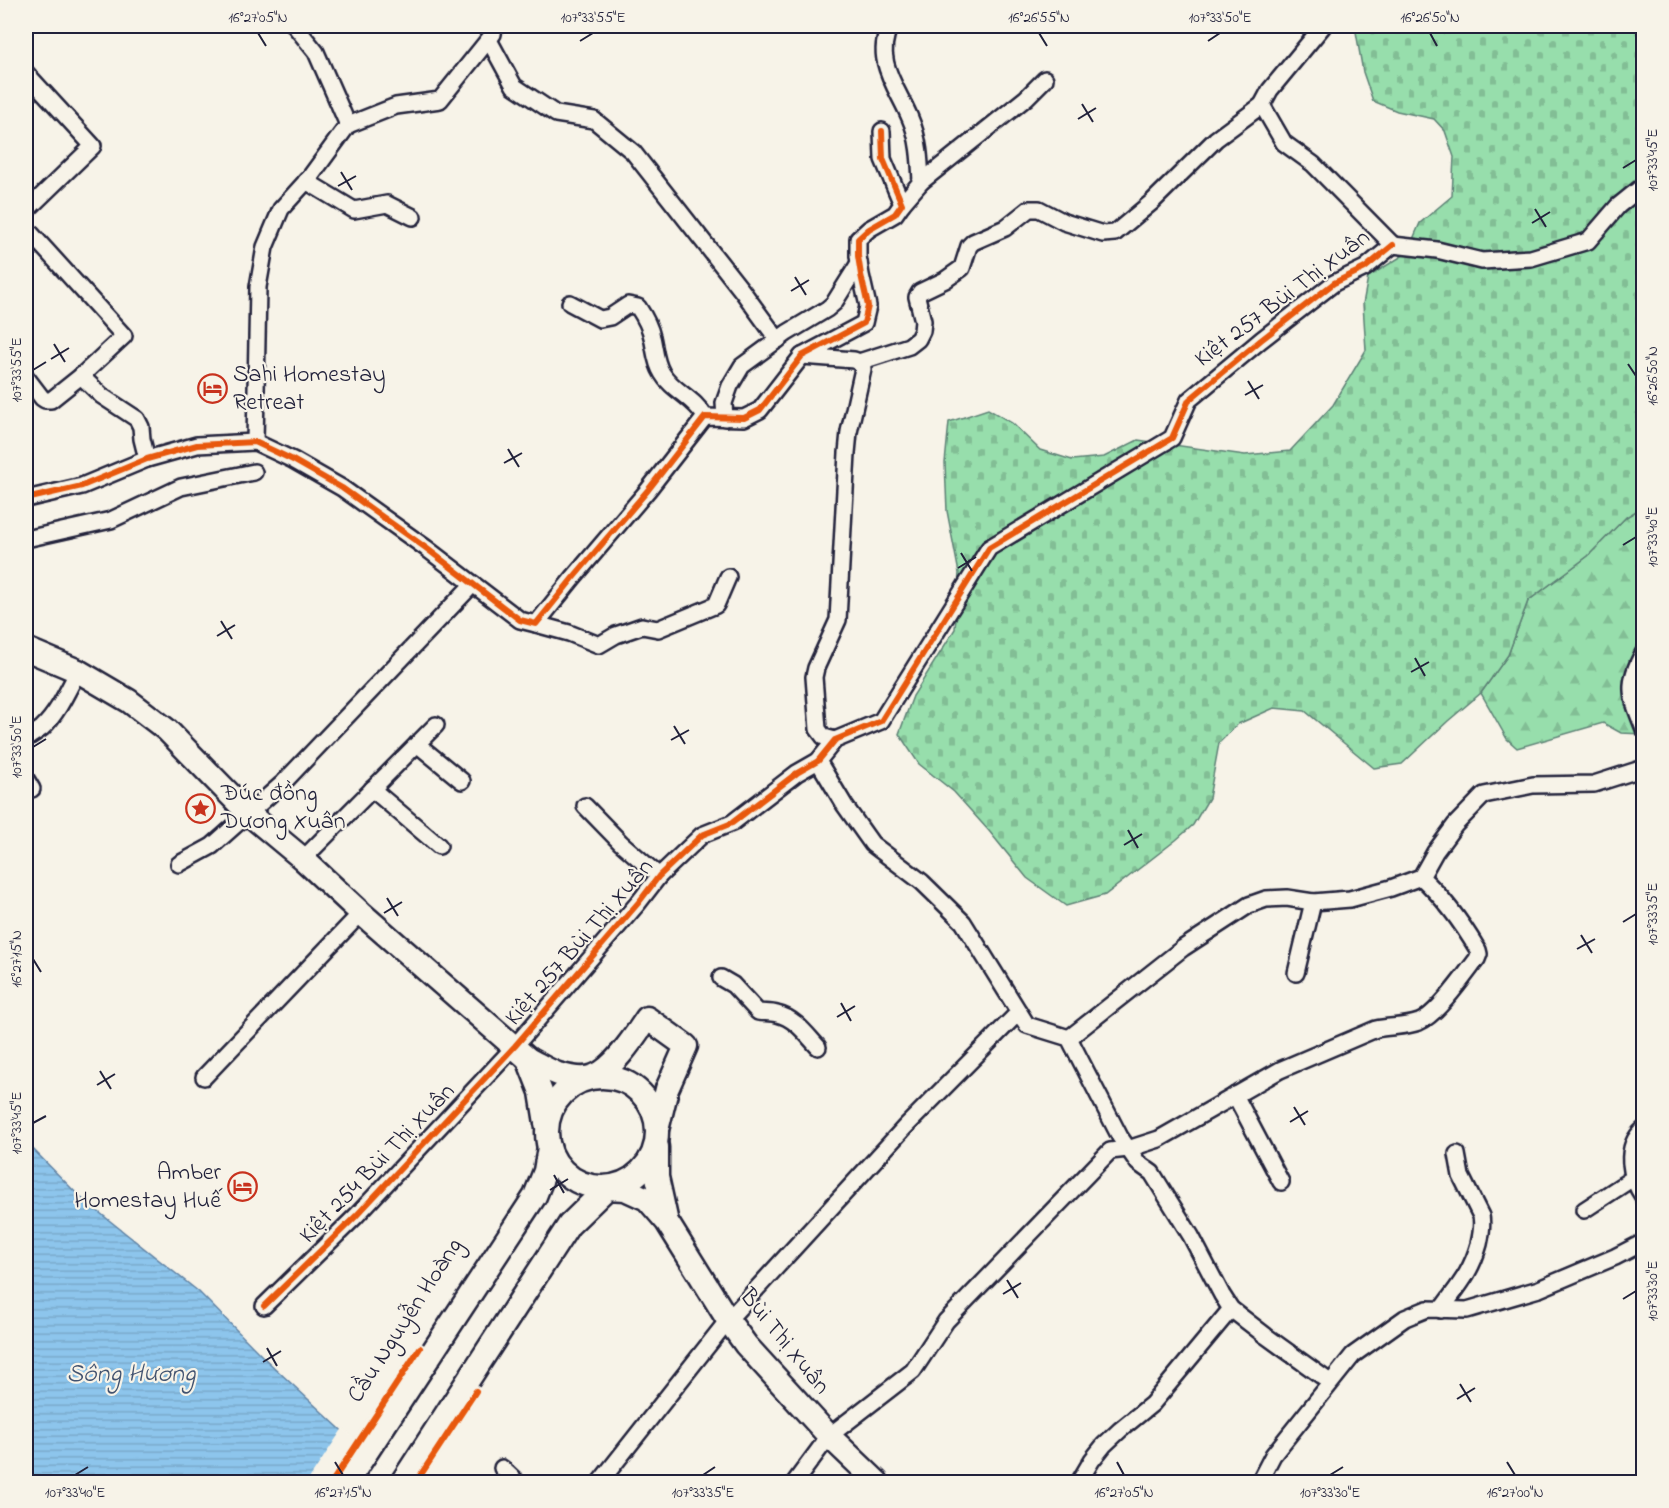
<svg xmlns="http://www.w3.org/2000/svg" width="1669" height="1508" font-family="'Indie Flower',sans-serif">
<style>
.forest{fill:url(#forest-firs);stroke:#5c8074;stroke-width:1.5}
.cemetery{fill:url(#cemetery-stones);stroke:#5c8074;stroke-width:1.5}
.water{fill:url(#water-rules);stroke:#6284a5;stroke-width:1.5}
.pier{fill:#f7f3e8}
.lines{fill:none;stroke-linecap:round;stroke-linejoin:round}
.street-casing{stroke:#22223b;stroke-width:20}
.secondary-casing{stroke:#22223b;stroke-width:27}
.street{stroke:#f7f3e8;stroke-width:15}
.secondary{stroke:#f7f3e8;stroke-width:22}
.cycleway-casing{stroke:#f7f3e8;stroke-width:10}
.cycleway{stroke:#e8590c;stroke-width:6}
.ticks{fill:none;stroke:#22223b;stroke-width:2}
.labels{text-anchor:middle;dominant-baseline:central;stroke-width:4.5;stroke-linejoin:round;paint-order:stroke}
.street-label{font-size:24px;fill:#22223b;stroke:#f7f3e8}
.poi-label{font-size:24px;fill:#22223b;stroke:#f7f3e8;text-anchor:start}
.water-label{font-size:26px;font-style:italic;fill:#425370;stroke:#f7f3e8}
.neatline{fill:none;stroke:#22223b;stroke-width:2}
.ticks-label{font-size:15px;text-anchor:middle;fill:#22223b}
</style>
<defs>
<pattern id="forest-firs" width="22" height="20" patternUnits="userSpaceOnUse" patternTransform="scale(1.5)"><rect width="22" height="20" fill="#97deac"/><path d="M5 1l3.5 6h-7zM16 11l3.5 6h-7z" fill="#82be95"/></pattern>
<pattern id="cemetery-stones" width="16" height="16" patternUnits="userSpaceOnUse" patternTransform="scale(1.5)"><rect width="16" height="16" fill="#97deac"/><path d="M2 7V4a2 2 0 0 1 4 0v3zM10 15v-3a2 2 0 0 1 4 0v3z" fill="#82be95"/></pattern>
<pattern id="water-rules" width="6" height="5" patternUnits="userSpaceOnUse" patternTransform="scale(1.5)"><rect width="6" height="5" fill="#8dc5ec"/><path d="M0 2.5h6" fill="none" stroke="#79a9cb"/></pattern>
</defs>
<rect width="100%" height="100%" fill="#f7f3e8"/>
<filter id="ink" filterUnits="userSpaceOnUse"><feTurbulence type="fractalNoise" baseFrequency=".0167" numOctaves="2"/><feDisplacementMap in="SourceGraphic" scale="12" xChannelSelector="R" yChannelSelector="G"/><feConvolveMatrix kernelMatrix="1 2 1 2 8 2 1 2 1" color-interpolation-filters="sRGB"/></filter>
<g filter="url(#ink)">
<path class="forest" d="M1643,507V734L1621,733L1603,723L1517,748L1507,739L1481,693L1508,655L1528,601L1588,556L1626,517Z"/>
<path class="cemetery" d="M1355,26H1643V507L1626,517L1588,556L1528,601L1508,655L1481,693L1448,721L1402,764L1374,768L1305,711L1274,708L1238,724L1219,743L1209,798L1193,825L1176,840L1105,895L1066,906L1027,878L989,831L954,792L919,764L899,734L913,696L955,629L959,573L947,511L945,463L949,422L988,409L1012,423L1040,450L1072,460L1104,457L1138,440L1245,455L1290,451L1333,405L1366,350L1363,304L1368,277L1407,253L1420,223L1452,196L1454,157L1445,131L1434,119L1397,111L1373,101L1363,72Z"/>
<path class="water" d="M26,1142L80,1197L199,1292L264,1358L397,1482H26Z"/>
<path class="pier" d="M343,1428L399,1480L400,1482H307Z"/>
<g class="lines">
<defs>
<g id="street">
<path d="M295,26L316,52L348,125"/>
<path d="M890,26C873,60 897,87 910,118C919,138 920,160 921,182"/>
<path d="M1323,26L1270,90L1262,105L1284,143L1313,164L1393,245"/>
<path d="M489,40L514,86L556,114L594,120L633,152L743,292L778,340"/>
<path d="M26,73L93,146L26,211"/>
<path d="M306,181L354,210L387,204L413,217"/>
<path d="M902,204L921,182L1026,98L1045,79"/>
<path d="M26,228L124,336L81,376L51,400H45L42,398L26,377"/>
<path d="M1393,245L1437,250L1482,261L1531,258L1588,241L1618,206L1644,185"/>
<path d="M570,303L600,319L610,317L628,305L638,307C644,316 650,327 652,337C655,349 655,362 662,373C672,391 695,398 705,417"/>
<path d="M802,356L854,360L859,362L863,369L849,432L847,453L838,620L816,668L814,677L818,729L824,737L835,740"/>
<path d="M859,362L909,346L918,339L922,331L923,321L917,297L920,292L945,280L962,268L969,246L973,242L1005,228L1029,209H1039L1064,222L1103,234L1115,233L1152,202L1216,139L1262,105"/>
<path d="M81,376L102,396L137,419L141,427L142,439L147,459"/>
<path d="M725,418L724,403L730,386L742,366L787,333L827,309L834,303L859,263"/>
<path d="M255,442L258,287L265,247L281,209L310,177L348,125L396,106L440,100L493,34L494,26"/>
<path d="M26,499L82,486L147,459L197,445L255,442L293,460L342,488L426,548L520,620L536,624L573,578L648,490L705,417L744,418L760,410L802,356L864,323L868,306L861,275L858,256V239L869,229L895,214L902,204L883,159L882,131"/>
<path d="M26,539L111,520L181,487L254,472"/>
<path d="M536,624L569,633L599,645L616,635L642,626L658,629L716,605L728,577"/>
<path d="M1644,652C1625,685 1631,696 1644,729"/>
<path d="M26,739C31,735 37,732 42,728C58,713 68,690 78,671"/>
<path d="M417,744L462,781"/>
<path d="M818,761L845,806L872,844L922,882L963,922L1027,1025L1069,1038L1120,1137L1138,1163L1152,1173L1191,1236L1222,1295L1231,1309L1266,1336L1330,1382"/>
<path d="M26,779L32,789"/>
<path d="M372,789L439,846"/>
<path d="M585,806L621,843L659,876"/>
<path d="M303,859L436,725"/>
<path d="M179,864L212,846L283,783L473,584"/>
<path d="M1296,973L1313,902"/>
<path d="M721,978L733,985L758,1012C764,1013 771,1012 777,1014C795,1018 806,1034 818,1047"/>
<path d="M1069,1038L1183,948L1249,905L1266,899L1287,898L1313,902L1350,899L1391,888L1421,877L1435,852L1455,825L1484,795L1533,785L1594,784L1644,768"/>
<path d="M204,1077L361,913"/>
<path d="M1235,1095L1281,1182"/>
<path d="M1644,1129C1623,1147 1630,1178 1644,1198"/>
<path d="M1584,1210L1633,1178"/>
<path d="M264,1306L356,1216L515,1046L639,902L659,876L702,835L732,823L797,773L818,761L835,740L881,721L989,548L1172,438L1189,400L1261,340L1334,283L1365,268L1393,245"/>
<path d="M1441,1310C1458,1286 1471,1273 1479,1244C1481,1235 1483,1225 1481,1216L1461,1176L1457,1154"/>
<path d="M502,1468L517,1482"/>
<path d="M600,1482L728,1320L905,1127L1019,1012"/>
<path d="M795,1482L829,1436L913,1371L946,1321L1110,1151L1128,1149L1159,1139L1280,1070L1376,1029C1390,1026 1405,1027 1419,1022C1437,1015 1464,976 1477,959L1479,954L1478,950C1462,923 1444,898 1421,877"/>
<path d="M1079,1482L1092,1460L1104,1445L1120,1430L1152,1404L1231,1309"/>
<path d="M1259,1482L1273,1455L1353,1355L1405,1318L1427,1309L1467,1310L1539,1289L1615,1257L1644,1242"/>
</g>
<g id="secondary">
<path d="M26,649L78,671L129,701L167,730L249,814L303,859L361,913L528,1059C538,1064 547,1070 558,1074C568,1077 584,1080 594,1076C614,1069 636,1034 647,1018L686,1046L667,1089L658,1126"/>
<path d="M528,1059L541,1092L546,1123"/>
<circle cx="602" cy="1132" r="55"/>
<path d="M657,1147V1177L666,1218"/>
<path d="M347,1482L535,1196L545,1171L549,1147"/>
<path d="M402,1482L569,1225L607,1188L625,1189L647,1199L667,1222L728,1320L746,1345L829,1436L877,1482"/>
</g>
</defs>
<use href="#street" class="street-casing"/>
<use href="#secondary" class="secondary-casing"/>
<use href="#street" class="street"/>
<use href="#secondary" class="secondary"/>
<defs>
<g id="cycleway">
<path d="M26,499L82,486L147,459L197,445L255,442L293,460L342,488L426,548L520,620L536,624L573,578L648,490L705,417L744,418L760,410L802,356L864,323L868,306L861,275L858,256V239L869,229L895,214L902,204L883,159L882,131"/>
<path d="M264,1306L356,1216L515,1046L639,902L659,876L702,835L732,823L797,773L818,761L835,740L881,721L989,548L1172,438L1189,400L1261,340L1334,283L1365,268L1393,245"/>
<path d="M332,1482L420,1348"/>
<path d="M416,1482L476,1391"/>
</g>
</defs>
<use href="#cycleway" class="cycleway-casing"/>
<use href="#cycleway" class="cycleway"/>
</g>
</g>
<path class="ticks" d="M258,33L266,46M1039,33L1047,46M1430,33L1437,46M580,41L593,33M1208,41L1220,33M1082,104L1093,122M1078,119L1096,108M1623,168L1636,160M341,172L352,190M338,186L356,176M1535,209L1546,227M1532,223L1550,212M795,277L806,295M791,291L809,280M54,344L65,362M51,359L69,348M1628,364L1636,376M33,370L46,362M1248,381L1259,399M1245,395L1263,385M508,449L519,467M504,463L522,453M1623,545L1636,537M961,553L972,571M958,568L976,557M221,621L232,639M217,636L235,625M1415,658L1425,676M1411,672L1429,662M674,726L685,744M671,740L689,730M33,747L46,739M1128,830L1138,848M1124,845L1142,834M387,898L398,916M384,913L402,902M1623,922L1636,914M1581,935L1592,953M1577,949L1595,939M33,959L41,972M841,1003L851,1021M837,1017L855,1006M100,1071L111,1089M97,1085L115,1074M1294,1107L1305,1125M1290,1122L1308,1111M33,1123L46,1116M554,1175L564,1193M550,1190L568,1179M1007,1280L1018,1298M1003,1294L1021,1283M1623,1299L1636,1291M267,1348L277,1366M263,1362L281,1351M1460,1384L1471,1402M1457,1399L1475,1388M335,1462L343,1475M1117,1462L1124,1475M1507,1462L1515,1475M75,1475L88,1467M703,1475L715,1467M1330,1475L1343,1467"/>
<defs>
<symbol id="hotel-ring" viewBox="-11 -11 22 22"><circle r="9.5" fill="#f7f3e8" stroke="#c8321e" stroke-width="1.5"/><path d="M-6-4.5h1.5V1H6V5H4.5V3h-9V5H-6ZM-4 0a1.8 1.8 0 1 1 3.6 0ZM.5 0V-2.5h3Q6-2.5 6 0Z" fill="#c8321e"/></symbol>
<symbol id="sight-ring" viewBox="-11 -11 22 22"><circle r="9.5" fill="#f7f3e8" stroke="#c8321e" stroke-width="1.5"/><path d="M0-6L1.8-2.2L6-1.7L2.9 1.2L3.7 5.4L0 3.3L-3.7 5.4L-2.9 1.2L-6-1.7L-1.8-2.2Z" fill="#c8321e"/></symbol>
</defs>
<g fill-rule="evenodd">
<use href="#hotel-ring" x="196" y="372" width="33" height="33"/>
<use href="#sight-ring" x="184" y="792" width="33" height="33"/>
<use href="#hotel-ring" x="226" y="1170" width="33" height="33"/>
</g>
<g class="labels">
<g class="street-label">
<text transform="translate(1283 299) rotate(-37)">Kiệt 257 Bùi Thị Xuân</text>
<text transform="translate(580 943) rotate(-49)">Kiệt 257 Bùi Thị Xuân</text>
<text transform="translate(378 1164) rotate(-46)">Kiệt 254 Bùi Thị Xuân</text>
<text transform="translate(406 1321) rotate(-57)">Cầu Nguyễn Hoàng</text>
<text transform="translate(784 1342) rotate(51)">Bùi Thị Xuân</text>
</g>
<g class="poi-label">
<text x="233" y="375">Sahi Homestay<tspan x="233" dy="28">Retreat</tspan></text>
<text x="221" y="794">Đúc đồng<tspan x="221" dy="28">Dương Xuân</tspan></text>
<text x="221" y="1173" text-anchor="end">Amber<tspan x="221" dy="28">Homestay Huế</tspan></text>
</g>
<g class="water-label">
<text x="131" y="1375">Sông Hương</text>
</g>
</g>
<rect width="1669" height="1508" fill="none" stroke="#f7f3e8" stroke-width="66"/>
<rect x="33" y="33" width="1603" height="1442" class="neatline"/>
<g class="ticks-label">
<text x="258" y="22">16°27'05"N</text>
<text x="593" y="22">107°33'55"E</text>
<text x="1039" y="22">16°26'55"N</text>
<text x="1220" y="22">107°33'50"E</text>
<text x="1430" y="22">16°26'50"N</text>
<text transform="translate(1652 160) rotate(-90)" y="5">107°33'45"E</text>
<text transform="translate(16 370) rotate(-90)" y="5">107°33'55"E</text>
<text transform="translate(1652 376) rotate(-90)" y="5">16°26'50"N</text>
<text transform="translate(1652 537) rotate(-90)" y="5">107°33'40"E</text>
<text transform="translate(16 747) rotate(-90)" y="5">107°33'50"E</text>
<text transform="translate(1652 914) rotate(-90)" y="5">107°33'35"E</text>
<text transform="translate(16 959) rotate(-90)" y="5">16°27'15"N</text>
<text transform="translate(16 1123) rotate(-90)" y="5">107°33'45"E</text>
<text transform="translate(1652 1291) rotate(-90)" y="5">107°33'30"E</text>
<text x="75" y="1497">107°33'40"E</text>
<text x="343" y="1497">16°27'15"N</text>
<text x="703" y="1497">107°33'35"E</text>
<text x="1124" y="1497">16°27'05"N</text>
<text x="1330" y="1497">107°33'30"E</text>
<text x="1515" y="1497">16°27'00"N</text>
</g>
</svg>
